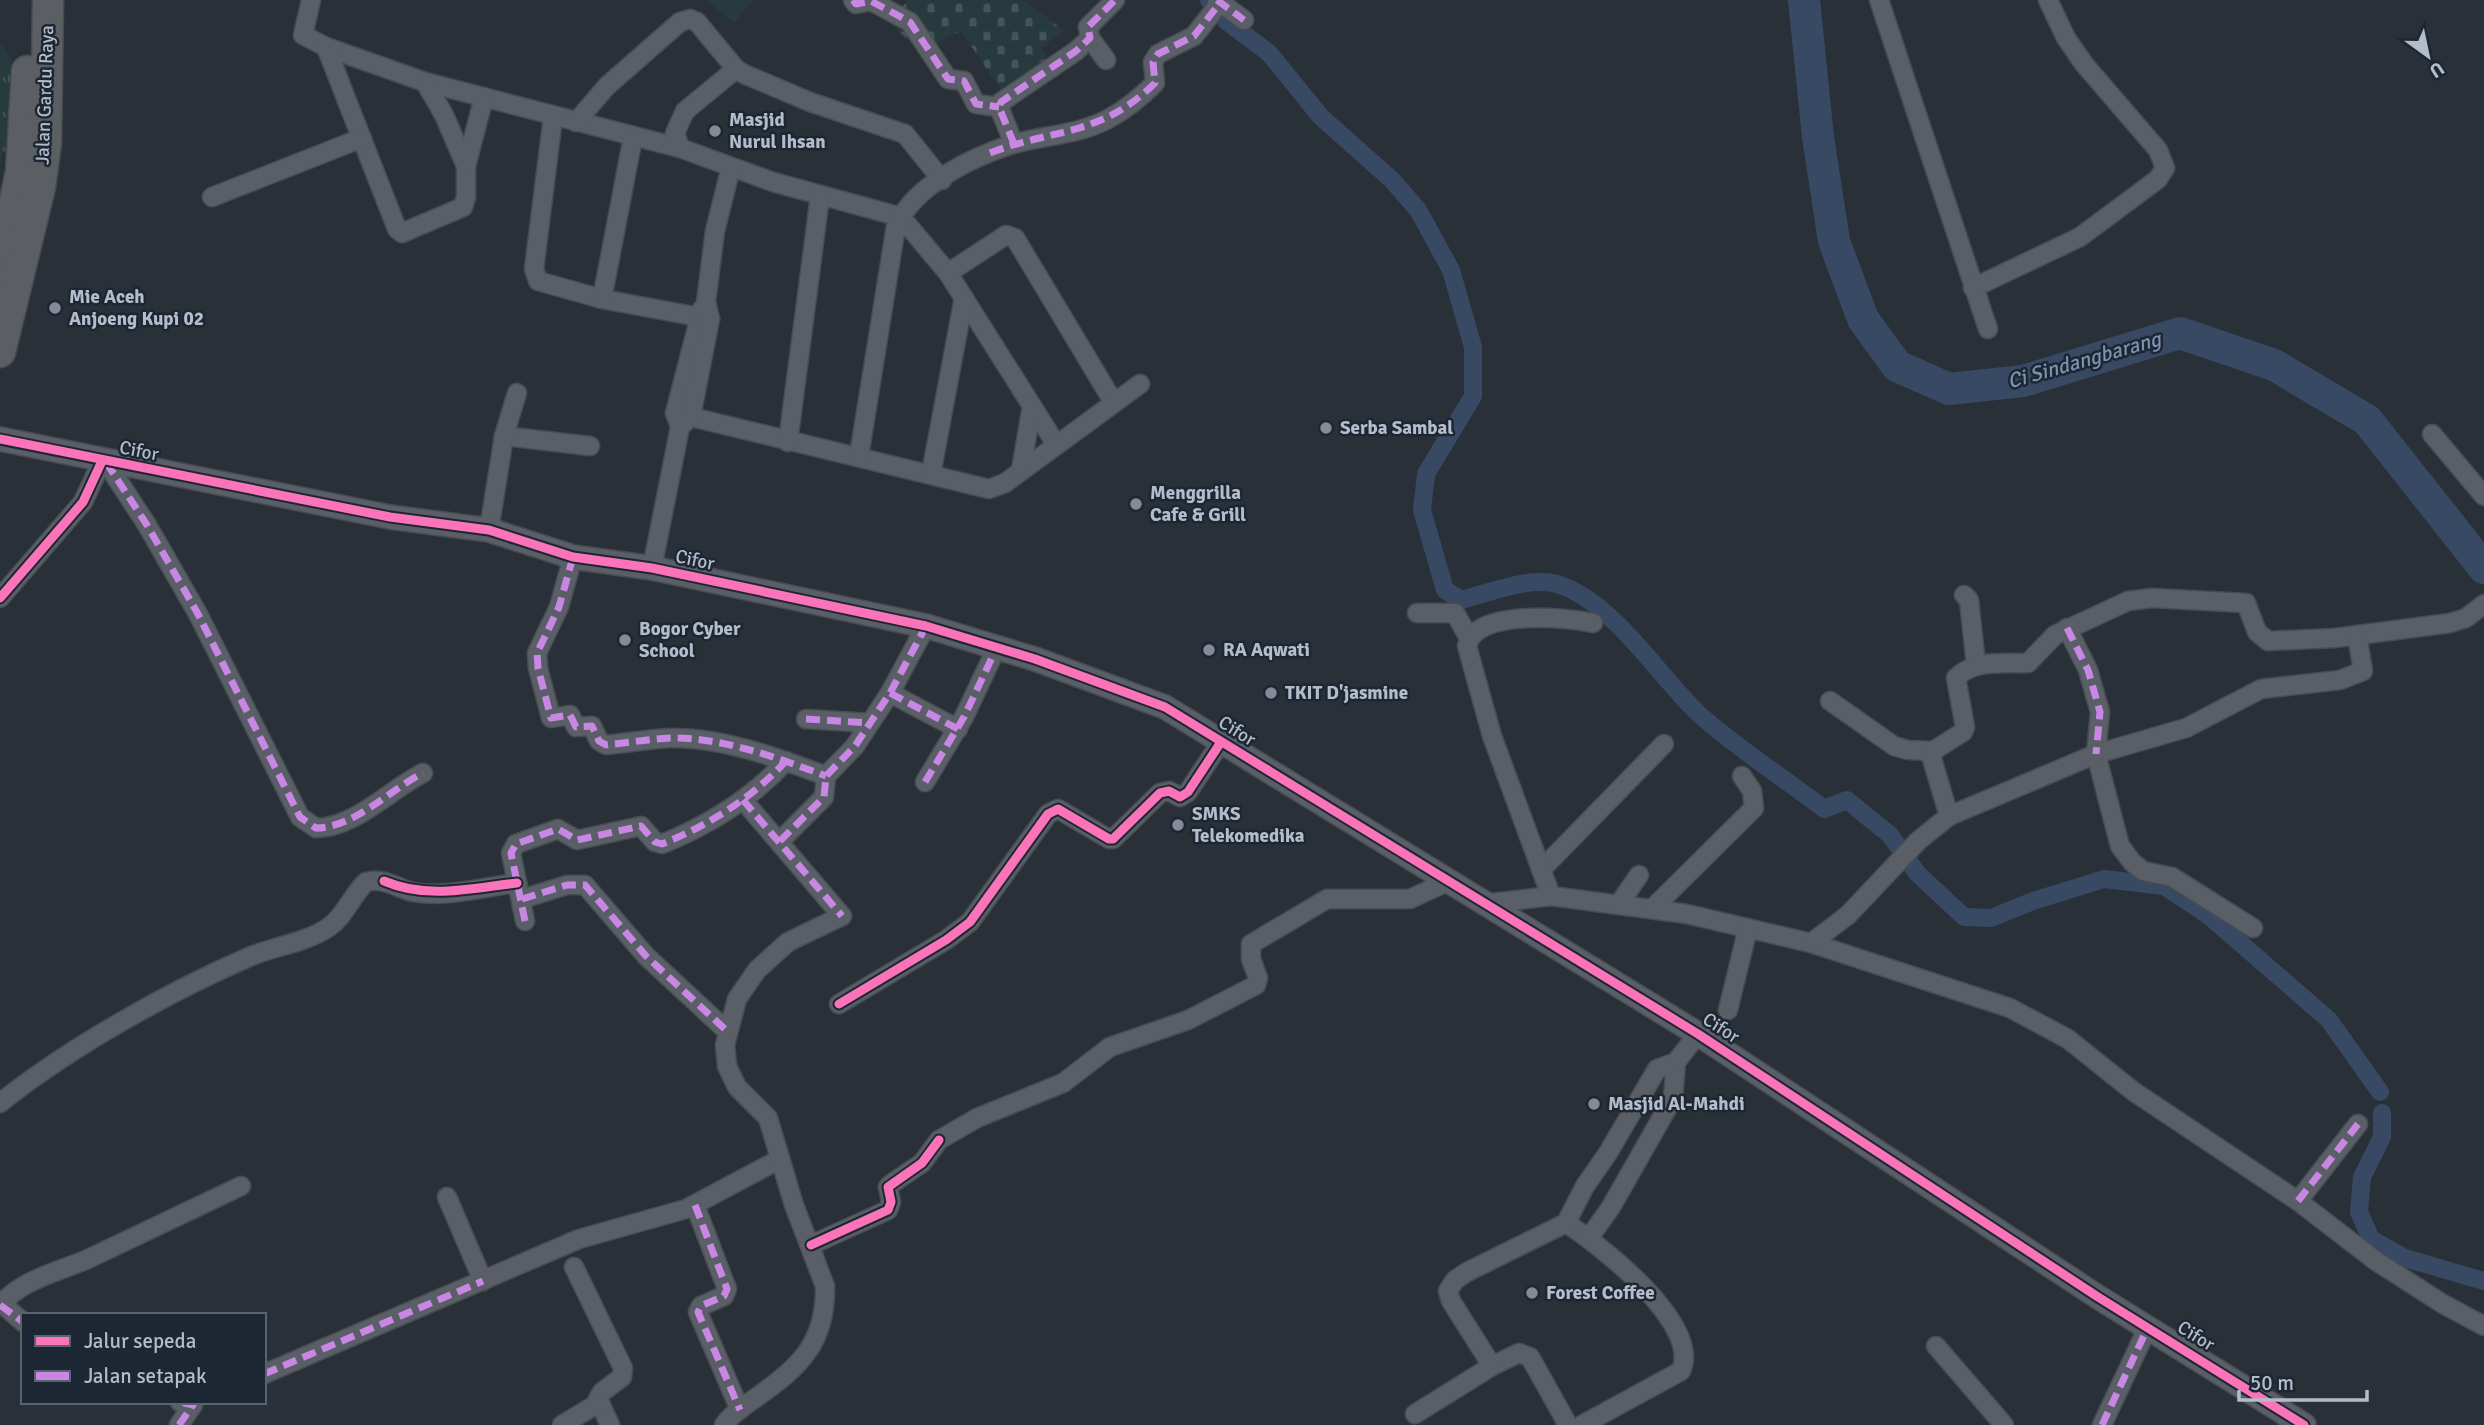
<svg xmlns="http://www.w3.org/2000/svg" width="2484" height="1425" font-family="Signika,sans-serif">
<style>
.grass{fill:url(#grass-tufts)}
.cemetery{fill:url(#cemetery-stones)}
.green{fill:#273a3e}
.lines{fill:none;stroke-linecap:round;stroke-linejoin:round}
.canal{stroke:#384963;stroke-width:18}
.river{stroke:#384963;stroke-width:32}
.minor-casing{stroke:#484c53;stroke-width:21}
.tertiary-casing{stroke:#484c53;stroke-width:26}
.trunk-casing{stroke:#474c53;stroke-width:33}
.minor{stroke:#5a5e66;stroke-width:18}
.tertiary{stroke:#5a5e66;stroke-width:23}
.trunk{stroke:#5b5f64;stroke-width:30}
.quiet{stroke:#c787e3;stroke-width:7;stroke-dasharray:14 7;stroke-linecap:butt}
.cycleway-casing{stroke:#1d2633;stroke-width:13}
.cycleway{stroke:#fb73b8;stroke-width:9}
.poi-dot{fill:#848b96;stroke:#1d2633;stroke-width:2.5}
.labels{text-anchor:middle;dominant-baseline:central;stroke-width:5;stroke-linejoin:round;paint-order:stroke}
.street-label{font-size:19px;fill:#b4bcc9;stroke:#1d2633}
.poi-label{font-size:19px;font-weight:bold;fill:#b4bcc9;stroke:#1d2633;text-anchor:start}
.water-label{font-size:21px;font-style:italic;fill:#7c92b1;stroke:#1d2633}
</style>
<defs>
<pattern id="grass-tufts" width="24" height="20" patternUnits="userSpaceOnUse" patternTransform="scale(1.75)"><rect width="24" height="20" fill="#273a3e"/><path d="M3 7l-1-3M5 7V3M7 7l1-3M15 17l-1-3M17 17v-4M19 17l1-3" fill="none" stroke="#445559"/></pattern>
<pattern id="cemetery-stones" width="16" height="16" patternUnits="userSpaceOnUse" patternTransform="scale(1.75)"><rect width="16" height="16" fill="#273a3e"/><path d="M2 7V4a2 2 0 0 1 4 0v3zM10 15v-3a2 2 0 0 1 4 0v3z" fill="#445559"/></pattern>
</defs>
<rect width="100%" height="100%" fill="#2a3038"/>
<path class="grass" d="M0,44C25,66 15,112 14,143L2,154L0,166Z"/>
<path class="cemetery" d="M908,0H1024L1064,31L1041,48L1047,58L1000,89L961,31L920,51L872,6L899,10Z"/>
<path class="green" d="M706,0H753L734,23Z"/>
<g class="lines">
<g class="canal">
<path d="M1209,0L1225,20L1269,53L1321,117L1392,180L1418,210L1451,270L1473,347V396L1426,474L1422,510L1445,590L1461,600C1489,593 1531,575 1560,585C1614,603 1659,677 1700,715C1738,749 1784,778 1824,809L1847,800L1890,835L1917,873L1964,917L1991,918L2033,901L2104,879L2164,886L2208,915L2329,1020L2380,1092"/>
<path d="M2382,1113V1137L2362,1177L2359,1212L2371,1239L2405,1258L2484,1281"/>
</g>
<path class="river" d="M1804,0L1818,137L1834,241L1863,319L1897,366L1949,389L2023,381L2180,333L2274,365L2367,420L2484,568"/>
<defs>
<g id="minor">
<path d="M311,0L303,35L326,47L425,82L680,148L773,182L901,217L948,273L1056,444"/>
<path d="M853,0L856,4L871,1L910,22L948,79L964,81L976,104L999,107"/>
<path d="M1217,0L1244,20"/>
<path d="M1879,0L1988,329"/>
<path d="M326,47L397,229L402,233L463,207L466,197V166L484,97"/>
<path d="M1106,60L1090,38L1088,27L1115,0"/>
<path d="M425,82L444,115L466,166"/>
<path d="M553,117L534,269L538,281L602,299L710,319"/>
<path d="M576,122L607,86L680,22L690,19L697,22L736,69L744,74L810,102L905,134L942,180"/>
<path d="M1014,144L999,107L1001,102L1076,51L1090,38"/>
<path d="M680,148L675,133L685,111L736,69"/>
<path d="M212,197L362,138"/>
<path d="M948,273L1006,235L1015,238L1114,403"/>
<path d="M1973,288L2080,237L2158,179L2165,168L2158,150L2084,64L2066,38L2048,0"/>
<path d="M602,299L633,137"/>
<path d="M675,413L989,489L1005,483L1140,384"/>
<path d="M679,424L675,413L702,309"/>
<path d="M2432,434L2484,496"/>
<path d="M504,436L590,446"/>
<path d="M788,442L820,196"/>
<path d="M859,456L896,226C916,184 972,157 1013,144C1045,135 1078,135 1108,119C1125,110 1141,97 1155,83L1153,62L1158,54L1194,36L1219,4"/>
<path d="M106,462L147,525L198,614L300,817L316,828C354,828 391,789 423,773"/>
<path d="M1021,470L1032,406"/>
<path d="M931,474L964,298"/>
<path d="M489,530L504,436L517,393"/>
<path d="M573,557L559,607L537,653L538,668L551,718L570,715L576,727L592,726L599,741L606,745C627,743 649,739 670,738C722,737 778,758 826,776"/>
<path d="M652,568L680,427L691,416L710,319L706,302L715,231L731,167"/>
<path d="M1964,595L1969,600L1976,665"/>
<path d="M0,598L83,502L102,461"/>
<path d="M1417,613H1455L1469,638"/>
<path d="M2067,628L2088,670L2100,712L2096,754L2120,846L2132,862L2143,871L2172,877L2253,928"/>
<path d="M890,693L958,729"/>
<path d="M1830,701L1894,746L1908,750L1933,751"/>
<path d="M806,719L870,723"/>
<path d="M925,782L964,717L997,647"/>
<path d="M1949,816L1932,759L1933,751L1963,732L1965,727L1956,678C1974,659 2004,664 2028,663L2055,635L2128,601L2152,598L2246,603L2257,632L2268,641L2335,638L2450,623L2466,618L2484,604"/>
<path d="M780,841L824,797L826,776L855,746L890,693L926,626"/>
<path d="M1541,870L1664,744"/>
<path d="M1551,896L1492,736L1467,646C1475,609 1565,617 1593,623"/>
<path d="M522,899L567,885H585L646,956L727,1031"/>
<path d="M1484,904L1551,896L1687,914L1811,943L2010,1008L2068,1039L2133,1091L2298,1201L2376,1261L2443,1304L2484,1326"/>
<path d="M1619,904L1639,875"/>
<path d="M1653,908L1754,808L1752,791L1742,776"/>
<path d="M525,921L511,853L516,844L558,829L577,840L641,826L655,842L662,844C709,825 752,798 786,761"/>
<path d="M1811,943L1848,915L1918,841L1949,816L2096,754L2186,728L2261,689L2340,680L2363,671L2357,635"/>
<path d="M839,1004L946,940L970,922L1048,814L1058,809L1109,839H1113L1160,793L1169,791L1180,797L1188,792L1221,742"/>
<path d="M1728,1010L1748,928"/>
<path d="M0,1103C69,1048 168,992 249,957C274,946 306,943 329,927C345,916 352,895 366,882C383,877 397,888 413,892C445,898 485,887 517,883"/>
<path d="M447,1197L483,1281"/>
<path d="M2298,1201L2358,1124"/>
<path d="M695,1205L727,1289L724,1296L701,1306L698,1312L740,1410"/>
<path d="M1566,1223C1601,1246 1702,1324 1681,1371L1582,1425"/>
<path d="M1589,1238L1611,1207L1673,1098L1676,1062"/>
<path d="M811,1245L888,1210L891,1202L888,1187L891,1184L922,1163L939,1140L977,1118L1063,1083L1110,1047L1188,1020L1256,985L1258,978L1251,959V944L1327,899H1410L1449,881"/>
<path d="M574,1267L623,1368L622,1377L602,1392L598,1399L610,1425"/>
<path d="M0,1302L23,1322"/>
<path d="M0,1305C24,1278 59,1272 90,1258C140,1234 191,1210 241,1186"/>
<path d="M1936,1346L2004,1425"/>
<path d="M1492,1366L1519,1353L1530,1357L1568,1425"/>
<path d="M264,1374L579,1239L686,1209L780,1159"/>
<path d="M1415,1414L1492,1366L1451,1301L1448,1291L1455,1280L1467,1272L1566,1223L1585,1186L1608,1153L1657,1069L1676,1062L1698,1034"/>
<path d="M179,1425L193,1405L180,1402"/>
<path d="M562,1425L600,1402"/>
<path d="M724,1425C732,1413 746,1405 757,1397C801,1366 826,1342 825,1286L794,1205L768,1118L737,1087L727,1066L725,1045L737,999L757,970L788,942L842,916L743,800"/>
<path d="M2102,1425L2148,1327"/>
</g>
<path id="tertiary" d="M0,439L390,517L489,530L573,557L652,568L926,626L1035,659L1165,707L1698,1034L2098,1297L2304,1425"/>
<g id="trunk">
<path d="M0,271L21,172L27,71"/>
<path d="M0,352L40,187L46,143L48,0"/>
</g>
</defs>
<use href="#minor" class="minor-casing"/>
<use href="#tertiary" class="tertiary-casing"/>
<use href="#trunk" class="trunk-casing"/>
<use href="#minor" class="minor"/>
<use href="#tertiary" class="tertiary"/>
<use href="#trunk" class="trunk"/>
<g class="quiet">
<path d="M853,0L856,4L871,1L910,22L948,79L964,81L976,104L999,107"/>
<path d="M1217,0L1244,20"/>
<path d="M1014,144L999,107L1001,102L1076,51L1090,38L1088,27L1115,0"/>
<path d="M990,153C1054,128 1100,137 1155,83L1153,62L1158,54L1194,36L1219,4"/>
<path d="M106,462L147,525L198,614L300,817L316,828C354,828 391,789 423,773"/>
<path d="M573,557L559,607L537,653L538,668L551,718L570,715L576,727L592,726L599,741L606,745C627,743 649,739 670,738C722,737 778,758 826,776"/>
<path d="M2067,628L2088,670L2100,712L2096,754"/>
<path d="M890,693L958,729"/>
<path d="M806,719L870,723"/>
<path d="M925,782L964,717L997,647"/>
<path d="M743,800L842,916"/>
<path d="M780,841L824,797L826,776L855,746L890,693L926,626"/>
<path d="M522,899L567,885H585L646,956L727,1031"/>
<path d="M525,921L511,853L516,844L558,829L577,840L641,826L655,842L662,844C709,825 752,798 786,761"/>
<path d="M2298,1201L2358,1124"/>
<path d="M695,1205L727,1289L724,1296L701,1306L698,1312L740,1410"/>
<path d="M0,1305L23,1322"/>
<path d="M264,1374L483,1281"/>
<path d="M179,1425L193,1405L180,1402"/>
<path d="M2102,1425L2148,1327"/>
</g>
<defs>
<g id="cycleway">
<path d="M0,439L390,517L489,530L573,557L652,568L926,626L1035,659L1165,707L1698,1034L2098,1297L2304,1425"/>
<path d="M0,598L83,502L102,461"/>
<path d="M384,881C428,900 472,888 517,883"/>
<path d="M839,1004L946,940L970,922L1048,814L1058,809L1109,839H1113L1160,793L1169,791L1180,797L1188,792L1221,742"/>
<path d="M811,1245L888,1210L891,1202L888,1187L922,1163L939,1140"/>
</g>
</defs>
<use href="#cycleway" class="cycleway-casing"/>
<use href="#cycleway" class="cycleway"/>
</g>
<g class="poi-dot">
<circle cx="715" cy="131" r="7"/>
<circle cx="55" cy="308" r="7"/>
<circle cx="1326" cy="428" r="7"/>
<circle cx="1136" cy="504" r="7"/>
<circle cx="625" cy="640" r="7"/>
<circle cx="1209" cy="650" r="7"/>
<circle cx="1271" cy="693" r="7"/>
<circle cx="1178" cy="825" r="7"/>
<circle cx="1594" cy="1104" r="7"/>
<circle cx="1532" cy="1293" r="7"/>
</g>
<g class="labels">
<g class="street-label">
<text transform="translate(45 95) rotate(-88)">Jalan Gardu Raya</text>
<text transform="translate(139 451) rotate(11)">Cifor</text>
<text transform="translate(695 560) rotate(12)">Cifor</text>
<text transform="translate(1237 731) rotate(32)">Cifor</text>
<text transform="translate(1721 1028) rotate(33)">Cifor</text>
<text transform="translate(2196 1336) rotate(32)">Cifor</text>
</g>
<g class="poi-label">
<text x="729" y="120">Masjid<tspan x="729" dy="22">Nurul Ihsan</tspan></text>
<text x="69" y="297">Mie Aceh<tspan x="69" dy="22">Anjoeng Kupi 02</tspan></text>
<text x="1340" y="428">Serba Sambal</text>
<text x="1150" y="493">Menggrilla<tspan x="1150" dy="22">Cafe &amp; Grill</tspan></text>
<text x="639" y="629">Bogor Cyber<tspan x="639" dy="22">School</tspan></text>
<text x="1223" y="650">RA Aqwati</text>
<text x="1285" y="693">TKIT D'jasmine</text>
<text x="1192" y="814">SMKS<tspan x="1192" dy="22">Telekomedika</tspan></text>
<text x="1608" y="1104">Masjid Al-Mahdi</text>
<text x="1546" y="1293">Forest Coffee</text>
</g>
<g class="water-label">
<text transform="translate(2084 360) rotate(-16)">Ci Sindangbarang</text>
</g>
</g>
<rect x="21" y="1313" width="245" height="91" fill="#1d2633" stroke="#59626f" stroke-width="2"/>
<rect x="35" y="1336" width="35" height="10" fill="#fb73b8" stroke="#59626f" stroke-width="2"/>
<text x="84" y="1348" font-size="21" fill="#b4bcc9">Jalur sepeda</text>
<rect x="35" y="1371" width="35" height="10" fill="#c787e3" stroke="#59626f" stroke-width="2"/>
<text x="84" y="1383" font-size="21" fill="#b4bcc9">Jalan setapak</text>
<g transform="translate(2428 56) rotate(147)" stroke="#1d2633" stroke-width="5" paint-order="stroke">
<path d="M0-5L12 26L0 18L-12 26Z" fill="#b4bcc9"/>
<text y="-10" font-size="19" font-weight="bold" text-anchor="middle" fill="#b4bcc9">U</text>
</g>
<path d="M2239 1390v10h128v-10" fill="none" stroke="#b4bcc9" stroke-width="3.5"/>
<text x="2250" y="1390" font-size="21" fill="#b4bcc9" stroke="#1d2633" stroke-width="5" paint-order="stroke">50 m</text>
</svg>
